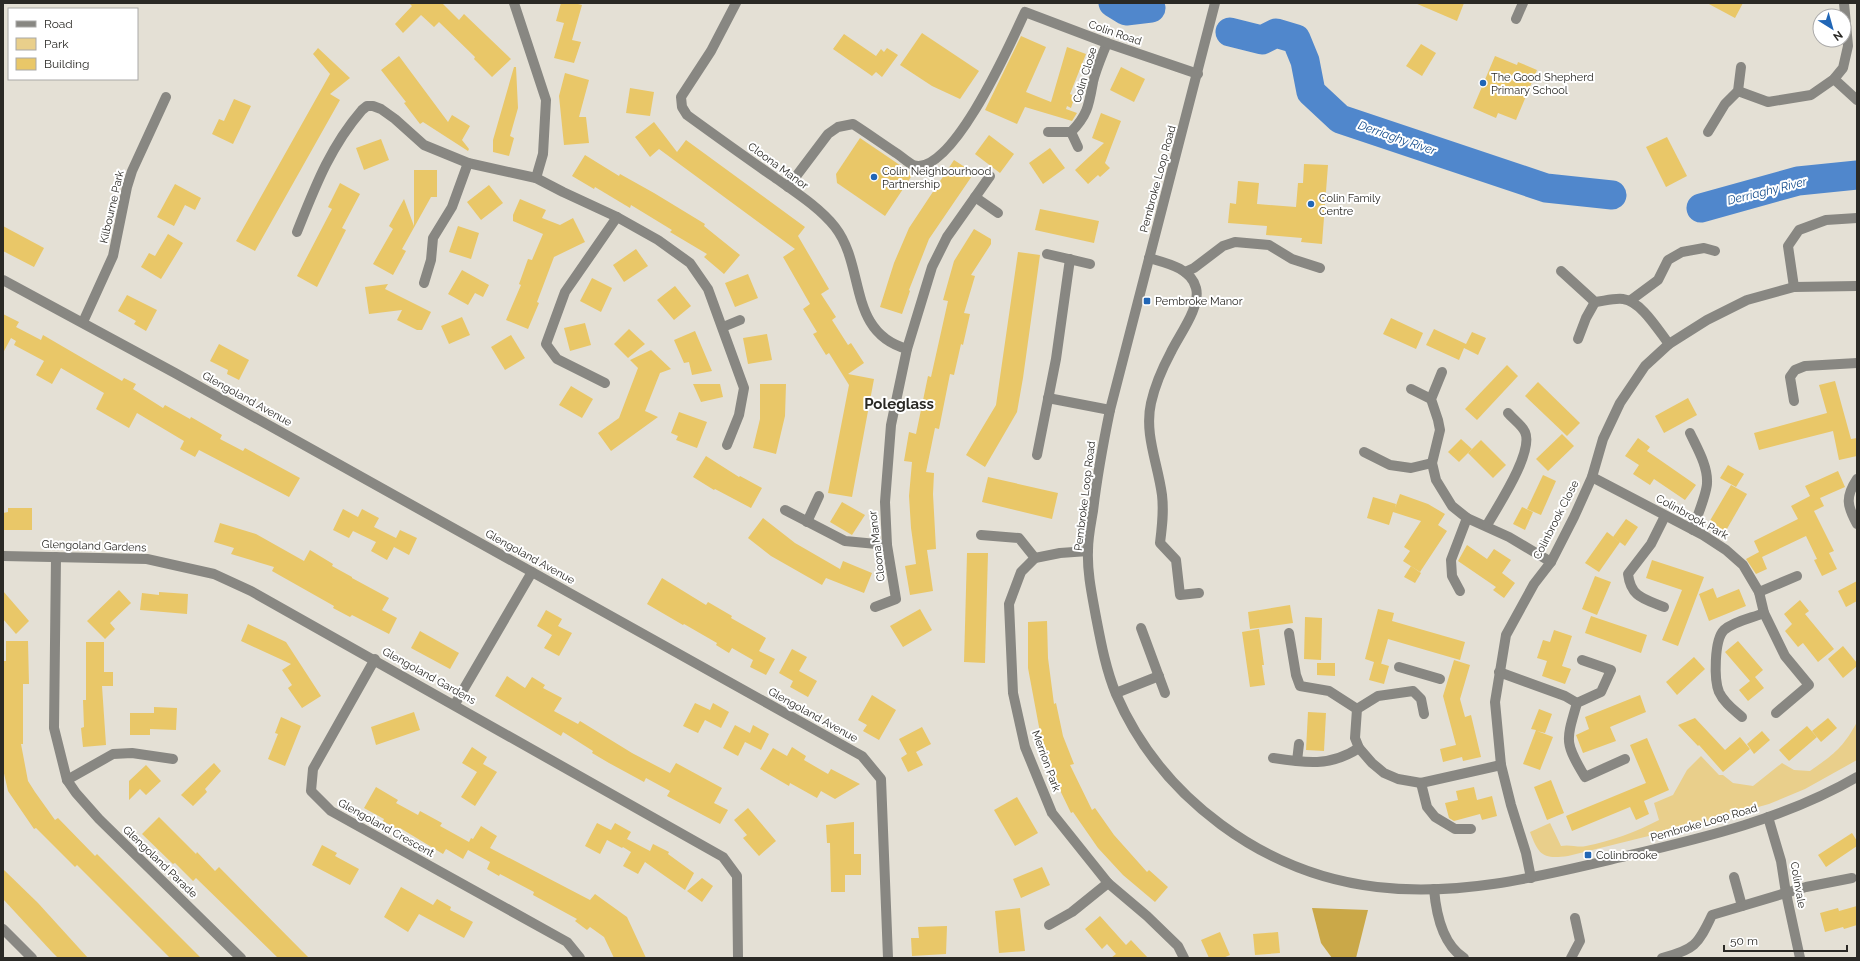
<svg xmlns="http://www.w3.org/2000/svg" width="1860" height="961" font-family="Raleway,sans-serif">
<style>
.green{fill:#e9cf8b}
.forest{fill:#caa848}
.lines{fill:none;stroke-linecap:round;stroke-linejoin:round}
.river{stroke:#5087cc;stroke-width:29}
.building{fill:#e9c768}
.minor{stroke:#888782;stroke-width:10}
.poi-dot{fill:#2166b6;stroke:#fff;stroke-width:1.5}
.labels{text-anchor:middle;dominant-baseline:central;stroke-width:4;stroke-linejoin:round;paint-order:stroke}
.street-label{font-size:11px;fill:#2a2925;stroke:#fff}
.poi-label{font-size:11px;fill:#2a2925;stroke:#fff;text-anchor:start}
.water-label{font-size:12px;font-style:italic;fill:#124b8b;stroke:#fff}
.district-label{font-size:15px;font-weight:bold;fill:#2a2925;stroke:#fff}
</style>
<rect width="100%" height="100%" fill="#e4e0d5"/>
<path class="green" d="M1857,722V760L1805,789L1769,804L1697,824L1568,856C1543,859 1539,856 1530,832L1550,823L1561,846C1570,844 1578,848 1586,846C1611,841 1636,832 1659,820L1654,803L1673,795L1687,770L1701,756L1719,775H1723L1733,783L1753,786L1782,763L1794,770L1810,771C1833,755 1843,748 1857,722Z"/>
<path class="forest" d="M1312,908L1368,910L1356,958H1332L1321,943Z"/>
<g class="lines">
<g class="river">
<path d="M1113,3L1126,11L1151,8"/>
<path d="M1230,32L1262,40L1276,33L1296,39L1305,61L1311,92L1340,119L1546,188L1612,195"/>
<path d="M1701,208L1798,181L1857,175"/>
</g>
</g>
<g class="building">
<path d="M409,3H442L459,20L464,14L511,59L492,77L474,59L475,57L439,22L434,27L421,15L403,33L395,24L412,6Z"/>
<path d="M561,3H574L582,5L572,40L581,42L574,63L554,58L564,23L556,21Z"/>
<path d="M1415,3H1464L1457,21Z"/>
<path d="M1707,3H1743L1735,18Z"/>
<path d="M922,33L979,71L960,99L932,86L900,65Z"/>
<path d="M844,34L876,56L881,49L884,52L887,48L898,55L882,77L876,72L872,76L833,49Z"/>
<path d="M1021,36L1046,47L1026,92L1051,102L1067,47L1086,54L1070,94L1075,96L1071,108L1067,106L1066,109L1077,113L1072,121L1025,107L1017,124L985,110Z"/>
<path d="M1421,44L1436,53L1422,76L1406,66Z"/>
<path d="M318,48L350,78L330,94L340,100L255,251L236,241L330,74L313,54Z"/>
<path d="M399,56L448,122L452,115L470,126L462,140L469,149L468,151L423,122L420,124L404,103L406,102L381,70Z"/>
<path d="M1495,56L1517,65L1518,62L1537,70L1516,120L1498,113L1496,118L1473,108Z"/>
<path d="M514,67H516L518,108L510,136L514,138L509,156L493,152V140Z"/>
<path d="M1121,67L1145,79L1134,102L1110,90Z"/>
<path d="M565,73L589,80L579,117H586L589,143L564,145L559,96Z"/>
<path d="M630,88L654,92L650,116L626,113Z"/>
<path d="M234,99L251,106L233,144L212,134L219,119L224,121Z"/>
<path d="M1101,113L1121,121L1105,163L1110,168L1100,177L1098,175L1088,184L1075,170L1104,143L1092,138Z"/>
<path d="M654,122L677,152L686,140L805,227L798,236L829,289L821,294L836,317L832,320L848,345L851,343L864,363L848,374L874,379L852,497L828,493L849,385L829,353L826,355L813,334L817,332L803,309L810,304L783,257L795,249L659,149L650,157L635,137Z"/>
<path d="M989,135L1014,154L1000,173L975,154Z"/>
<path d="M1667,137L1687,176L1666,187L1646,147Z"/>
<path d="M860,138L913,174L885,216L837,183L836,174Z"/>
<path d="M381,139L389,160L364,170L356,148Z"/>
<path d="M1050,148L1065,168L1043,184L1029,163Z"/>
<path d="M585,155L619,176L620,174L654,193L705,224L704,226L740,255L724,274L704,257L707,254L670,232L672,230L631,205L630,208L595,187L594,189L572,176Z"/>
<path d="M954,160L974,173L929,239L909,290L910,291L902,314L880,307L894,263L909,228Z"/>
<path d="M1304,164L1328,165L1322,244L1301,242L1302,238L1266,235L1267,226L1228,223L1230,203L1236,204L1238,181L1259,183L1257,204L1296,207L1298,183H1303Z"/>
<path d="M414,170H437V197H431L402,249L406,251L393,275L373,264L393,229L389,226L404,199L414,226Z"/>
<path d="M340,183L360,194L342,228L346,230L317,287L297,276L332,209L328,207Z"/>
<path d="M175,184L201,198L195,210L185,205L174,226L157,217Z"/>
<path d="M489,185L503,203L481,220L467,202Z"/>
<path d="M520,199L546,210L542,218L560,225L573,218L585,242L554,257L537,302L539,303L528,329L506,320L521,285L519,284L528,259L532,260L543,234L513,221V215Z"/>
<path d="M1040,209L1099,221L1094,243L1035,230Z"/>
<path d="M3,226L44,248L34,267L3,251Z"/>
<path d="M458,226L479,233L471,259L449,252Z"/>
<path d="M974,229L991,239V244L971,275L975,276L964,313L970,314L963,345L961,344L954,375L950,374L939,429L935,428L926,472L934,473L933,494L936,549L927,550L933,591L910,595L905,566L916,564L911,528L909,496L912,462L904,461L909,432L916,434L928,376L931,377L948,301L943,300L954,261Z"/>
<path d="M168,234L183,243L161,279L141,267L149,253L155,256Z"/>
<path d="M636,249L648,266L624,282L613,265Z"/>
<path d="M1018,252L1040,255L1023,378L1017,412L985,467L966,455L996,405Z"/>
<path d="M462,270L489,285L483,297L475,293L468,305L448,294Z"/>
<path d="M748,274L758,298L735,307L725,283Z"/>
<path d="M592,278L612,288L601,312L580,301Z"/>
<path d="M388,284L385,289L431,312L422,330H417L397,320L402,310L369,314L365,287Z"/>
<path d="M675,286L691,306L674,320L657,300Z"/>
<path d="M127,295L157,310L146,331L134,324L136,321L118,311Z"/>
<path d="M3,314L19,322L16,327L41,340L43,335L122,381L124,378L136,384L133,389L163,408L165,405L190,419L191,417L222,435L220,439L243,451L245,448L300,478L289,497L199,450L195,457L180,449L184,441L137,413L129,428L96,409L104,393L61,368L52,384L36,375L44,361L14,345L16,341L11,338L3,353Z"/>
<path d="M462,317L470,335L449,344L441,326Z"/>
<path d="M1391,318L1423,333L1416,349L1383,334Z"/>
<path d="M585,323L591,345L570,351L564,328Z"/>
<path d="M629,329L645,344L628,358L614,344Z"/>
<path d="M1434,329L1466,344L1472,332L1486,338L1478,355L1464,348L1459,360L1426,345Z"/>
<path d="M695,331L712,371L692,375L689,362L684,363L674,340Z"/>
<path d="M767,334L772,360L748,364L743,338Z"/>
<path d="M511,335L525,358L505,370L491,347Z"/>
<path d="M219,344L249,360L239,380L227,374L228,370L210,361Z"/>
<path d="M651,350L671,369L660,373L645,411L658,417L611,451L598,433L619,418L638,368L630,360Z"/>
<path d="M1507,365L1518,376L1477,420L1465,409Z"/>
<path d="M1835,381L1851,439L1857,438V456L1839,460L1833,431L1759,450L1754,433L1827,413L1819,385Z"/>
<path d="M1538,382L1580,423L1567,436L1525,396Z"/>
<path d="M693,384H720L723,397L701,402Z"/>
<path d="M760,384H786L785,416L776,454L753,448L760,419Z"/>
<path d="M571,386L593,399L582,418L559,405Z"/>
<path d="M1688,398L1697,415L1664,433L1655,416Z"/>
<path d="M679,412L707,422L697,448L676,440L678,436L671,433Z"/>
<path d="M1562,434L1574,446L1548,471L1536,459Z"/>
<path d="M1638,438L1650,447L1647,451L1696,485L1685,500L1654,479L1650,485L1633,474L1639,465L1625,456Z"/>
<path d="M1461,439L1472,449L1459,462L1448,452Z"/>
<path d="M1481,440L1506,465L1493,478L1468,453Z"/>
<path d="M706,456L739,477L740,476L762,488L751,508L715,489L714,490L693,477Z"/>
<path d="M1728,465L1744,474L1736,487L1720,478Z"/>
<path d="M1838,471L1845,487L1820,498L1824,506L1814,511L1834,551L1829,553L1837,569L1822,576L1814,560L1817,559L1806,536L1762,557L1767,569L1756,574L1746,559L1759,552L1754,541L1798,519L1791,506L1810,496L1805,486Z"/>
<path d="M1543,475L1556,481L1541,515L1527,509Z"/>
<path d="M988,477L1058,493L1052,519L982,502Z"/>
<path d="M1731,485L1747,494L1724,534L1708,524Z"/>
<path d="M1400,494L1428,504L1445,514L1438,525L1447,531L1420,572L1403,561L1410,551L1404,547L1421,521L1393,512L1389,525L1367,518L1373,497L1396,504L1395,508Z"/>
<path d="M842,502L865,515L852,535L830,522Z"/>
<path d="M1522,507L1533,512L1525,530L1513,524Z"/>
<path d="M8,508H32V530H3V513L8,512Z"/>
<path d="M343,509L358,517L362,509L379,518L374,527L396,538L400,530L417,538L409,555L394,547L387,560L371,551L376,542L353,531L349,538L333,530Z"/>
<path d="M763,518L795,543L840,569L843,561L872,573L864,593L826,578L822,585L771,556L748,538Z"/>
<path d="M1626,519L1638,527L1625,546L1613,537Z"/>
<path d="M220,523L256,534L304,561L310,550L333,564L332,566L352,577V578L389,598L382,610L397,618L389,634L352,615L350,617L333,608L334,606L272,571L274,567L231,554L234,548L214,542Z"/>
<path d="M1607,532L1620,542L1599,572L1585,563Z"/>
<path d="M1467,545L1487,559L1494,549L1511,560L1502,573L1515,583L1504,598L1493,590L1496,587L1458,561Z"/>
<path d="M967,553H988L985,663L964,662Z"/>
<path d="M1652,560L1704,577L1678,646L1662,640L1682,590L1646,578Z"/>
<path d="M1411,566L1421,573L1415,583L1404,577Z"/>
<path d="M1595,576L1611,582L1597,615L1582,609Z"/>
<path d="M662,578L706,605L708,602L732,616L731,618L766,638L759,651L775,659L766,675L750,667L753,660L732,648L729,653L716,645L717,643L684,624L683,625L647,604Z"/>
<path d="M1857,581V601L1846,607L1838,591Z"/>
<path d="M1713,588L1717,598L1739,589L1746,606L1709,621L1699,594Z"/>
<path d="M119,590L131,603L110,623L115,629L105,639L87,621Z"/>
<path d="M3,591L29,621L16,634L3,619Z"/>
<path d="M159,592L188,594L187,614L140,610L142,593L159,595Z"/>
<path d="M1800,600L1809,611L1805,614L1834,649L1818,662L1803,643L1798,647L1785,631L1792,624L1784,614Z"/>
<path d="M1290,605L1293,623L1250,629L1248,612Z"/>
<path d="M920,609L932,630L903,647L890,626Z"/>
<path d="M1378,609L1394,613L1392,621L1465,642L1460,660L1388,639L1381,664L1376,662L1389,666L1384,684L1369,680L1374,662L1365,659Z"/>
<path d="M546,610L562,619L558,626L572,633L559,656L544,648L552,635L537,626Z"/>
<path d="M1591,616L1647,635L1641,653L1585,633Z"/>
<path d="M1305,617L1322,618L1321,660L1304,659Z"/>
<path d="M1047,621L1048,658L1054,704L1056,703L1063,736L1074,764L1070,765L1092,810L1095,808L1114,835L1147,872L1149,870L1168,887L1155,902L1123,875L1098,848L1073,812L1071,813L1058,786H1059L1042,743L1028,668V622Z"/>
<path d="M248,624L286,642L321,696L302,708L288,688L292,685L282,670L291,664L241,641Z"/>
<path d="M1259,629L1264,665H1262L1265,685L1250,687L1242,632Z"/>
<path d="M1554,630L1572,636L1562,666L1571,669L1565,684L1542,676L1547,661L1537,658L1543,640L1550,642Z"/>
<path d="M420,631L459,653L450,669L411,648Z"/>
<path d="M6,641H28L29,684H23V744H21L28,781L35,792L55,820L58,818L95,856L97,854L201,958H170L77,865L75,867L36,828L34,829L8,791L3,769V661H6Z"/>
<path d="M1738,641L1763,670L1755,677L1764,688L1748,701L1739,690L1750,681L1725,652Z"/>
<path d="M86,642H104V672H113V686H102L106,745L83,747L81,728L84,727L83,700H86Z"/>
<path d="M1843,646L1857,663V666L1843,678L1828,659Z"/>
<path d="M792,649L807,657L799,671L817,681L808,697L790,687L793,681L779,673Z"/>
<path d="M1694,657L1705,669L1677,695L1666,682Z"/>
<path d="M1454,660L1470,665L1460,699L1465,717L1471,715L1481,757L1463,761L1462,757L1443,762L1440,749L1456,745L1443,696Z"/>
<path d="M1317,663H1335V676L1317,675Z"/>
<path d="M507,676L525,688L532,677L545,685L543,688L562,698L554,711L578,724L580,721L632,753L670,773L676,763L722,788L714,803L728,810L720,824L667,796L670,791L646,778L644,782L609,763L592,753L593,751L563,732L561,736L495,696Z"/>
<path d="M872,695L896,710L879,740L863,731L867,725L858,720Z"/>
<path d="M1640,695L1646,712L1610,727L1616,741L1583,753L1576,735L1589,729L1585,717Z"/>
<path d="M695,703L710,710L713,703L729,712L721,728L705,720L698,733L683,726Z"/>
<path d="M154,707L177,708L176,730L150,729V735H130V713H154Z"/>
<path d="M1539,709L1552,714L1545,733L1537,731L1553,737L1540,770L1523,764L1536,730L1531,729Z"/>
<path d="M414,712L420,730L376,745L371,727Z"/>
<path d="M1308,712L1326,713L1324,751L1306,750Z"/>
<path d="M281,717L301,726L285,766L268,759L278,734L275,733Z"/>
<path d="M1695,718L1725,750L1740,737L1750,749L1723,772L1699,745L1698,746L1678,725Z"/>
<path d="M1828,718L1837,728L1821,742L1812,731Z"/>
<path d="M735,725L750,733L753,725L769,734L761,750L745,742L738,756L723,748Z"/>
<path d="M1807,726L1817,737L1789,761L1779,750Z"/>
<path d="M922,727L931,744L916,752L923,765L908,772L901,758L907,754L899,739Z"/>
<path d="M1762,731L1770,740L1754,754L1747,744Z"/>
<path d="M1647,738L1669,790L1644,801L1649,814L1636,820L1630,807L1572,831L1566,816L1646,783L1630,745Z"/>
<path d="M472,747L487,757L483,764L497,772L475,806L461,797L477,772L462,763Z"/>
<path d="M792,747L806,756L804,760L828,774L831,769L860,784L835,799L821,791L817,798L790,783L789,786L760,769L773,748L787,756Z"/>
<path d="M214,763L221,771L205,789L207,792L193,806L181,795Z"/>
<path d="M146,765L161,781L146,795L140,789L129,800V781Z"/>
<path d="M1551,780L1564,813L1547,820L1534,787Z"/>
<path d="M376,787L398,800L396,803L418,815L420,811L442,823L440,826L469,842L471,838L473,839L481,826L497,836L490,848L590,900L595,894L627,917L646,958H614L604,937L590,927L587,930L575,921L577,919L533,895L534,892L500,874L499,876L487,869L490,862L468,850L463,859L446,849L443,854L400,828L399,830L383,821L384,819L364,808Z"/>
<path d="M1474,787L1477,800L1492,796L1497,816L1482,820L1480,814L1454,821L1449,818L1445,803L1458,800L1456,791Z"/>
<path d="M1017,797L1038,833L1015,846L994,810Z"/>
<path d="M748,808L776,841L759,856L743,838L747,835L734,820Z"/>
<path d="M159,817L196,854L197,852L215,871L219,867L309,958H278L196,878L193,881L175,863L173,864L142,834Z"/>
<path d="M854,822V854H861V875H845V892H831L830,843H827L826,825Z"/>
<path d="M597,823L611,830L615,823L631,832L627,839L650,851L653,844L669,852L668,854L694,873L685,890L645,862L638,874L623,866L631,852L623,847L622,848L607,840L600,854L585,846Z"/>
<path d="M1852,833L1857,841V846L1826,867L1818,855Z"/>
<path d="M322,845L337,853L335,856L359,869L350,885L312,865Z"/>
<path d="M1042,867L1050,885L1021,898L1013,879Z"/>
<path d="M3,869L38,903L88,958H58L52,952L3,899Z"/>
<path d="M702,878L713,886L702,902L687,891Z"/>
<path d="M401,887L433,905L437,899L451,907L450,910L473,922L464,938L419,914L408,932L384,917Z"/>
<path d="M1857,906V925L1844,929L1843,927L1825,932L1820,913L1838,908L1839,911Z"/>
<path d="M1020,908L1025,951L999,953L995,911Z"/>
<path d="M1100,916L1126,945L1131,940L1148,958H1111L1116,954L1107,944L1102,949L1085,929Z"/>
<path d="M947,926L946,954L912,956L911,938H919L918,927Z"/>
<path d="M1220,932L1230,955L1223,958H1209L1201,940Z"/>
<path d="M1278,932L1280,953L1255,955L1253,934Z"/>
</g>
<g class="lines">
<g class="minor">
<path d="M514,3L546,100L543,154L536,178"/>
<path d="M736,3L711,51L681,97L682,107L687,115C716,136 745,157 774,177C795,192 819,207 835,227C866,267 847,332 907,349"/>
<path d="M1215,3L1110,410C1103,444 1097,477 1093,511C1091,523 1088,537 1088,550C1087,572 1092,595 1096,617C1101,643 1106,670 1116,694C1161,798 1264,874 1377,887C1460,897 1542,876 1622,857C1703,838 1785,819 1857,777"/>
<path d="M1516,19L1523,3"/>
<path d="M1834,79L1857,100"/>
<path d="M1738,91L1768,102L1811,95L1834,79L1843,68L1848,46L1844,3"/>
<path d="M1048,132H1071"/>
<path d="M1708,132L1725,104L1738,91L1741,67"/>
<path d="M1078,147L1071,132C1088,115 1089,104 1093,82C1096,69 1102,56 1107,43"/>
<path d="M788,187L828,134L838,127L853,124C867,133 881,143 896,153C901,156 907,162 913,165C951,179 1012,40 1025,12L1107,43L1198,74"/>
<path d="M975,197L998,213"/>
<path d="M297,232C315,187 330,147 362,110L367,106H373L381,109L395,119L424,145L468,163L536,178L563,192L617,217L658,240L690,263L708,289L744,388L739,415L727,445"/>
<path d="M1047,254L1090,264"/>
<path d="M1149,258C1166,263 1191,268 1196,288C1201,307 1179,335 1171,352C1163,367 1155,385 1151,403C1144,434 1158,464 1162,495C1164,512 1162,527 1160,543L1176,560L1180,595L1199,593"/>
<path d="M1561,271L1595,302C1604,301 1614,298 1623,299C1641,301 1658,330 1669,344"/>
<path d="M1185,272L1194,268L1223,246L1235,242L1269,245L1292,259L1320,268"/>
<path d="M3,280L175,373L862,756L881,779L888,958"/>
<path d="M424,283L431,260L433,238L452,207L468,163"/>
<path d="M1794,287L1788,246L1799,230L1826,220L1857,218"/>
<path d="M1631,300L1658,280L1668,260L1682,252L1704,248L1715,251"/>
<path d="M83,322L113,256L127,187L132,171L166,97"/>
<path d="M723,327L740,320"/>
<path d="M1578,339L1586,318L1595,302"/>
<path d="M1442,372L1431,399L1438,420L1440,430L1432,463L1436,480L1452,506L1467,518L1509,537L1551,562"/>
<path d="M605,383L557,359L546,344L565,292L617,217"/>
<path d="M1411,389L1431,399"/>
<path d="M1048,398L1110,410"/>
<path d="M1794,401L1790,377L1795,370L1805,366L1857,363"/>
<path d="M1690,433C1697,448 1708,466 1707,483C1707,494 1696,518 1693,530"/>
<path d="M1364,452L1390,465L1411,468L1432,463"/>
<path d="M1037,455L1056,359L1070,259"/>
<path d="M1592,477L1703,535L1726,550L1743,565L1759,592L1764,613L1785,656L1809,685L1776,713"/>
<path d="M1857,479C1845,497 1847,506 1857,524"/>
<path d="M785,510L845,541L887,545"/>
<path d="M807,522L819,496"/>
<path d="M1487,525C1498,506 1534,452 1525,432C1522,425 1513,419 1508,413"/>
<path d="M981,535L1019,538L1035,558"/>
<path d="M1088,551L1060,553L1035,558L1021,572L1009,604L1013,693L1025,747L1052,813L1108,883L1147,916L1178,946L1184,958"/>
<path d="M3,556L147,559L214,574L251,591L723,857L737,876L738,958"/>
<path d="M56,557L54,728L67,780L76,793L99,819L241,958"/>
<path d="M1460,591L1452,576L1451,560L1467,518"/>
<path d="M1759,592L1797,576"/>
<path d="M875,607L896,599L887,545L885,502L891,425L907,349L932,267L947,237L990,176"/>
<path d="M1664,607C1645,599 1631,598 1628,574L1651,544L1665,516"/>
<path d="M1141,628L1165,693"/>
<path d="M1289,633L1296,675L1300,686L1329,691L1357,709"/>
<path d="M375,659L313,769L311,791L331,811L567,942L580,958"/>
<path d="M1582,660L1611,670L1601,692L1577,703C1566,741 1564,742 1585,777L1625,759"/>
<path d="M1399,667L1440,679"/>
<path d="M1499,672L1565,696L1577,703"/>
<path d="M1116,693L1159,676"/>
<path d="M455,704L532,572"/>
<path d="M1424,714L1421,699L1413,691L1378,696L1357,709L1355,738L1359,748L1372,763L1384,773L1398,779L1421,783L1501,765"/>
<path d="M1742,717C1734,710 1724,703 1719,692C1714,680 1714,640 1724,630C1734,621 1752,618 1764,613"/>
<path d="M1273,758C1305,763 1330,767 1359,748"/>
<path d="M1297,761L1299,744"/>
<path d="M67,780L113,754L132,753L173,759"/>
<path d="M1421,783L1427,807L1435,817L1455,829H1471"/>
<path d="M1768,817L1781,861L1786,893L1800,958"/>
<path d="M1734,877L1742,906"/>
<path d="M1531,878L1526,853L1511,805L1501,765L1495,702L1506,635L1534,584L1551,562L1574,517L1592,477L1603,439L1620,403L1645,366L1669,344L1707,320L1747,300L1794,287L1857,286"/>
<path d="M1434,889C1436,913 1442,944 1464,958"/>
<path d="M1049,925L1072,912L1108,883"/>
<path d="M3,929L32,958"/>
<path d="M1571,958L1580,941L1575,918"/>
<path d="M1662,958C1694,950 1698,945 1712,915L1806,887L1852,878"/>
</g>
</g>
<g class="poi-dot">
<circle cx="1483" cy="83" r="4"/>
<circle cx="874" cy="177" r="4"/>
<circle cx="1311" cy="204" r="4"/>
<rect x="1143" y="297" width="8" height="8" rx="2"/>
<rect x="1584" y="851" width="8" height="8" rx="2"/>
</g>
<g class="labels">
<g class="street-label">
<text transform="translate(1115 33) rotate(19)">Colin Road</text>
<text transform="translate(1085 75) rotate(-73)">Colin Close</text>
<text transform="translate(778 166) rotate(36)">Cloona Manor</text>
<text transform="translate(1158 179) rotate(-75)">Pembroke Loop Road</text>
<text transform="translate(112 207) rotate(-77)">Kilbourne Park</text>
<text transform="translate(247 399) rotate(29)">Glengoland Avenue</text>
<text transform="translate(1085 496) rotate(-83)">Pembroke Loop Road</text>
<text transform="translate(1692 517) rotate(29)">Colinbrook Park</text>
<text transform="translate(1556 520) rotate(-63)">Colinbrook Close</text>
<text transform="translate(94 546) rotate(2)">Glengoland Gardens</text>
<text transform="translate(877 546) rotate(-97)">Cloona Manor</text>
<text transform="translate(530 557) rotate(29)">Glengoland Avenue</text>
<text transform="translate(429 676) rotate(29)">Glengoland Gardens</text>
<text transform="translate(813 715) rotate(29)">Glengoland Avenue</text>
<text transform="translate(1046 761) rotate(70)">Merrion Park</text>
<text transform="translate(1704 823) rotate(-16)">Pembroke Loop Road</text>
<text transform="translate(386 828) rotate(29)">Glengoland Crescent</text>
<text transform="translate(160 862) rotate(44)">Glengoland Parade</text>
<text transform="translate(1798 885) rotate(80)">Colinvale</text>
</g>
<g class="poi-label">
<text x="1491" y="77">The Good Shepherd<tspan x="1491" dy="13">Primary School</tspan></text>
<text x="882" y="171">Colin Neighbourhood<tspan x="882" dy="13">Partnership</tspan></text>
<text x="1319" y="198">Colin Family<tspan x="1319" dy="13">Centre</tspan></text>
<text x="1155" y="301">Pembroke Manor</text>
<text x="1596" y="855">Colinbrooke</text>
</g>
<g class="water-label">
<text transform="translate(1397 138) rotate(19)">Derriaghy River</text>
<text transform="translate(1767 191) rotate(-14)">Derriaghy River</text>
</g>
<g class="district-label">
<text x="899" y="404">Poleglass</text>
</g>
</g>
<rect width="1860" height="961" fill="none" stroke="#2a2925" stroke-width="8"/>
<rect x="8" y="8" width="130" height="72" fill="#ffffff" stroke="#aaa9a8"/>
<rect x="16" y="21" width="20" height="6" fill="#888782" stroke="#aaa9a8"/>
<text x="44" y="28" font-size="12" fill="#2a2925">Road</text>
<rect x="16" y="38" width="20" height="12" fill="#e9cf8b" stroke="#aaa9a8"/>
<text x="44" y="48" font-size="12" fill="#2a2925">Park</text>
<rect x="16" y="58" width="20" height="12" fill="#e9c768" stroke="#aaa9a8"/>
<text x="44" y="68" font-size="12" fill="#2a2925">Building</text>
<g transform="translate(1832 28) rotate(143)"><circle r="19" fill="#ffffff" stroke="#aaa9a8"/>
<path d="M0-3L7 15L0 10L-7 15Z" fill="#2166b6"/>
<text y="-6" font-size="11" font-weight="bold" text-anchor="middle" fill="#2a2925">N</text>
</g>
<path d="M1724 945v6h123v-6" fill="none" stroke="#2a2925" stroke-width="2"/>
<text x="1730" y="945" font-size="12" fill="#2a2925" stroke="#ffffff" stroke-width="3" paint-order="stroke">50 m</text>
</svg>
